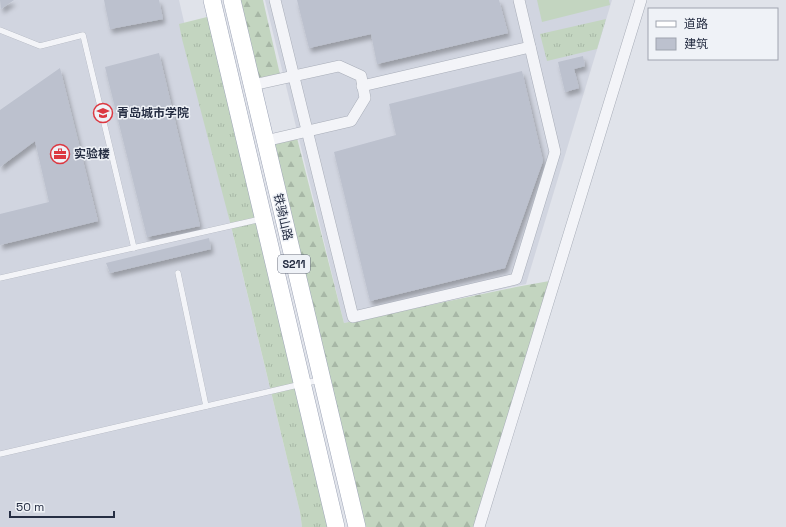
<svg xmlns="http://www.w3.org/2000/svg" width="786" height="527" font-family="'Space Grotesk','Noto Sans SC',sans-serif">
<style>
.built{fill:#d1d5e0}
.grass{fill:url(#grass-tufts)}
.forest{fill:url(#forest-firs)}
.pitch{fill:#c3d5c0}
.building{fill:#bcc1ce;filter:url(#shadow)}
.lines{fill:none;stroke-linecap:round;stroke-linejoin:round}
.service-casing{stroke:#a8adb8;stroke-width:6}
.minor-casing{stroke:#a8adb8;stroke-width:12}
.primary-casing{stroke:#9ea5b7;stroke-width:18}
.service{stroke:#f3f4f8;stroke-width:5.5}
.minor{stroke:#f3f4f8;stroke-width:11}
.primary{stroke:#fff;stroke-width:17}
.labels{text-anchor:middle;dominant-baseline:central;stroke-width:3;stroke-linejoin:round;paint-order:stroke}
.shield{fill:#eff2f7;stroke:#626979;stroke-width:1}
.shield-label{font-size:11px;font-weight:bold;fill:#262e43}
.poi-label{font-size:12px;font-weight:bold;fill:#262e43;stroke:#eff2f7;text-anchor:start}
.street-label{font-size:12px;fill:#262e43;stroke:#eff2f7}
</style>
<defs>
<pattern id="grass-tufts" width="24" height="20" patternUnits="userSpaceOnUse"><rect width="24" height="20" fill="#c3d5c0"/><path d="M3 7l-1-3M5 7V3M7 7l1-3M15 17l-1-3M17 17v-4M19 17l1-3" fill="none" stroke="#a7b7a6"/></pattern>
<pattern id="forest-firs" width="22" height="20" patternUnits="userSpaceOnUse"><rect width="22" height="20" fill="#c3d5c0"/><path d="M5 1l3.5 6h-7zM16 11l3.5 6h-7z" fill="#a7b7a6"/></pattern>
<filter id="shadow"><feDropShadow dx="2.5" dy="4.5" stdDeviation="2" flood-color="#0004"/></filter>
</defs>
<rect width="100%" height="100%" fill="#e0e3ea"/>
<g class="built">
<path d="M0,0H179L234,239L300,512L302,527H0Z"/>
<path d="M265,0H612L526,284L344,323Z"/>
</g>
<g class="grass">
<path d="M215,15L336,527H302L300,512L231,226L182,39L179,24Z"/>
<path d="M606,19L597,49L547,61L540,34Z"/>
</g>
<g class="forest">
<path d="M232,0H263L281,79L253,85Z"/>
<path d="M296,134L344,323L516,287L555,280L479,527H357L265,141Z"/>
</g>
<path class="pitch" d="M537,0H609L610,5L542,22Z"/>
<g class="building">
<path d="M0,0H14L1,9Z"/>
<path d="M104,0H159L163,19L110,29Z"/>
<path d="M297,0H499L508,33L377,64L371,34L309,48Z"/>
<path d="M159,53L200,226L147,237L105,67Z"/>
<path d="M583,56L585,66L574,69L579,88L565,92L558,62Z"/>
<path d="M60,68L98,221L0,245V214L49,202L35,141L0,167V110Z"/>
<path d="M522,71L543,161L505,268L370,301L334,152L396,135L389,104Z"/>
<path d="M209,238L211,249L110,273L106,263Z"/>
</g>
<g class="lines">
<defs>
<g id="service">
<path d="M0,30L40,46L83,35L134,248"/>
<path d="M178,273L206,406"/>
<path d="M0,278L261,219"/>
<path d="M0,454L319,380"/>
</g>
<g id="minor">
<path d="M275,0L353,317L516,279L555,152L519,0"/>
<path d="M253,85L339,66L361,76L365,98L351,121L265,141"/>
<path d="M362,86L530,47"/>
<path d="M479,527L641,0"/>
</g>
<g id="primary">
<path d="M212,0L336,527"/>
<path d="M232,0L357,527"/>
</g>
</defs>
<use href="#service" class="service-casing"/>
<use href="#minor" class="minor-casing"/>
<use href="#primary" class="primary-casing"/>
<use href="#service" class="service"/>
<use href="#minor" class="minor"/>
<use href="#primary" class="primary"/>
</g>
<defs>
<symbol id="university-ring" viewBox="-11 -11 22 22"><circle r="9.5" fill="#eff2f7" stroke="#dc3841" stroke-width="1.5"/><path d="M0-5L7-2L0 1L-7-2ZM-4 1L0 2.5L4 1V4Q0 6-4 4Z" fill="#dc3841"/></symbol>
<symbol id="office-ring" viewBox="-11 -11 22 22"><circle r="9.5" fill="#eff2f7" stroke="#dc3841" stroke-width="1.5"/><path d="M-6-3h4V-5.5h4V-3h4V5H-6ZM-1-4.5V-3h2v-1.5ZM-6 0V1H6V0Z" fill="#dc3841"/></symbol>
</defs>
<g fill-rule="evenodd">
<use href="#university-ring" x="92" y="102" width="22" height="22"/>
<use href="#office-ring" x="49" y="143" width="22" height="22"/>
</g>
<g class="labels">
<rect class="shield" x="278" y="255" width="32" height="18" rx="3"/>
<g class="shield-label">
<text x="294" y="264">S211</text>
</g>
<g class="poi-label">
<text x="117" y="113">青岛城市学院</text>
<text x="74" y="154">实验楼</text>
</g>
<g class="street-label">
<text transform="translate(283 217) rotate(77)">铁骑山路</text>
</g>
</g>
<rect x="648" y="8" width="130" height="52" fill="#eff2f7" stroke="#9fa4af"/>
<rect x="656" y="21" width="20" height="6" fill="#ffffff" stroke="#9fa4af"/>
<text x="684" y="28" font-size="12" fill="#262e43">道路</text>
<rect x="656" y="38" width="20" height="12" fill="#bcc1ce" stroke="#9fa4af"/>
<text x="684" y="48" font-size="12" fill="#262e43">建筑</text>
<path d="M10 511v6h104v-6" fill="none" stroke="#262e43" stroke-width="2"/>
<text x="16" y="511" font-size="12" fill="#262e43" stroke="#eff2f7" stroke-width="3" paint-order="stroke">50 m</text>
</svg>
